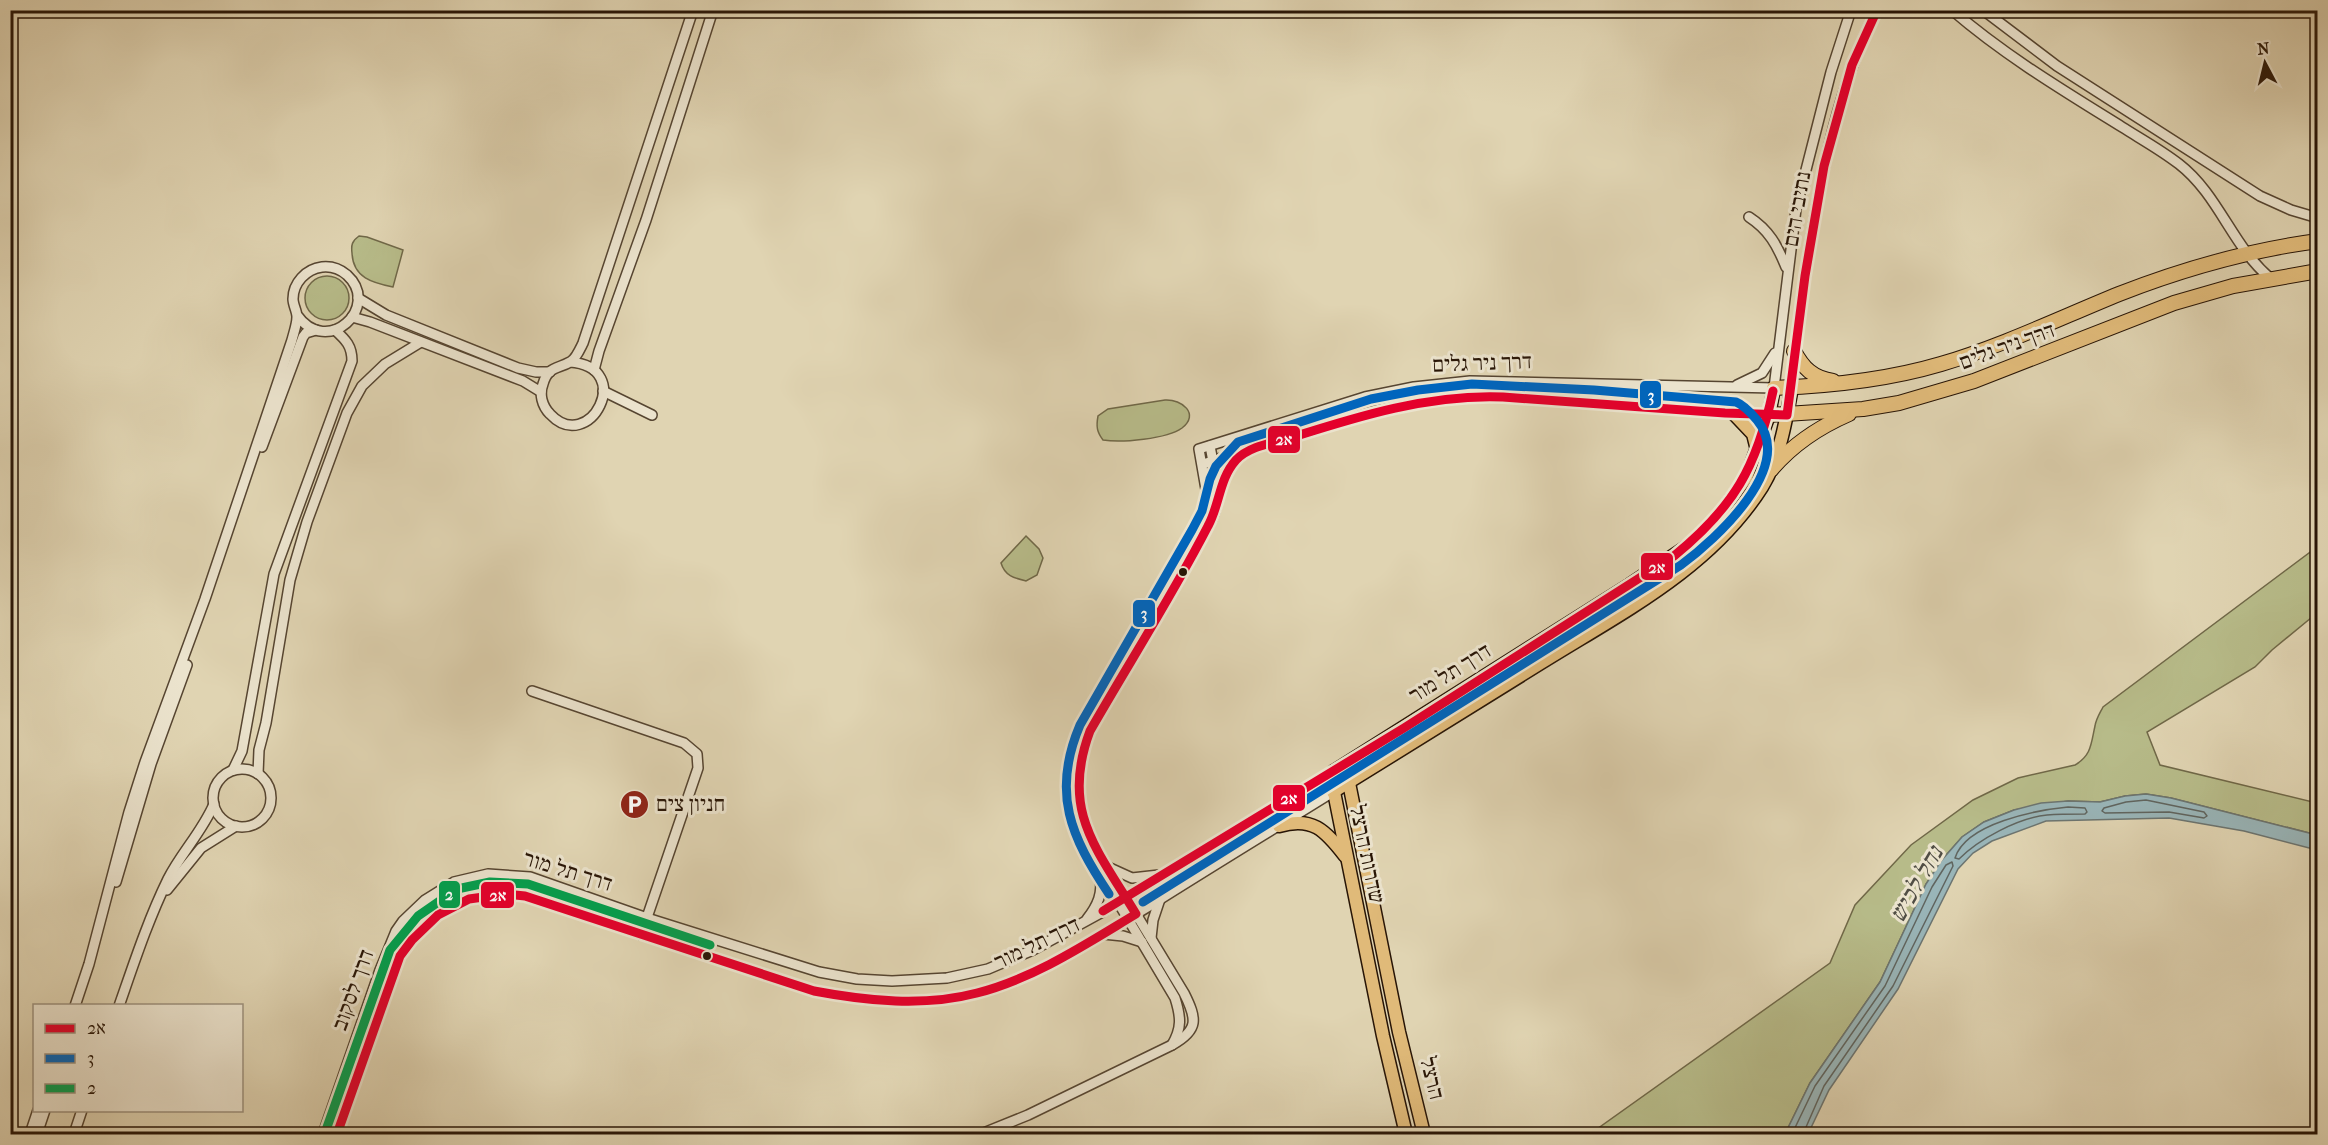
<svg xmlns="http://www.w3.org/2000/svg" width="2328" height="1145" font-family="'IM FELL French Canon','Frank Ruhl Libre',serif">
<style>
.green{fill:#b7bb89;stroke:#706848;stroke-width:1.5}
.water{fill:#99b5b8;stroke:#6c7571;stroke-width:1.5}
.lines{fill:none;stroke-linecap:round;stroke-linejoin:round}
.shore{stroke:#60655f;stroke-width:1.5}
.minor-casing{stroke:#564531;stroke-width:12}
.major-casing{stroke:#281506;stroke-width:15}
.highway-casing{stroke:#281506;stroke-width:16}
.minor{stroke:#ebe3cd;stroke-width:9}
.major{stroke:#e0ba79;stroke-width:12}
.highway{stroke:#e0ba79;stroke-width:14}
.bus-1-casing{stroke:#ebe3cd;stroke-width:14}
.bus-2-casing{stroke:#ebe3cd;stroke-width:14}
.bus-3-casing{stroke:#ebe3cd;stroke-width:14}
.bus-1{stroke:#e4002b;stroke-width:9}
.bus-2{stroke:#0065bd;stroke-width:9}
.bus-3{stroke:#029f4d;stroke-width:9}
.bus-dot{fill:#281506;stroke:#ebe3cd;stroke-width:2}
.labels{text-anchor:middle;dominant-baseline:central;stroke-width:6;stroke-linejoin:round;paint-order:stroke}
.street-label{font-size:22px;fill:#281506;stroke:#ebe3cd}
.poi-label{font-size:22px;fill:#281506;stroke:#ebe3cd;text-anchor:start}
.water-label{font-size:24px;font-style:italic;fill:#504d44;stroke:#ebe3cd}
.line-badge{stroke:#ebe3cd;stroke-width:2}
.badge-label{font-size:16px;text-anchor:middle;font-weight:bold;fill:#fff}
</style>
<rect width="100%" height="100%" fill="#e0d4b2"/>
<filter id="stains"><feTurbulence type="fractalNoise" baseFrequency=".00333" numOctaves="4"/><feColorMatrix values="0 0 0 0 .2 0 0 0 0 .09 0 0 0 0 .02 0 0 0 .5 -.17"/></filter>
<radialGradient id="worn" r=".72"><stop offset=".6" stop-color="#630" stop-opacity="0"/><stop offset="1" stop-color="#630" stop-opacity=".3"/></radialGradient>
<g class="green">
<path d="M359,236L367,237L403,250L393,287C373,283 353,278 352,253C351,245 352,241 359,236Z"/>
<circle cx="327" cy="298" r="22"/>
<path d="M1165,400C1182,399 1200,414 1182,428C1167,439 1121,443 1103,440C1097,432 1096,427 1098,416L1108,409Z"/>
<path d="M1026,536L1039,549L1043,558L1037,575L1026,581C1014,578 1005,576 1001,563Z"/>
<path d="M2317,547V613L2272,650L2255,667L2147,732L2160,765L2317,803V835L2171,798L2146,794L2125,796L2100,802L2068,801L2014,810L1984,822L1962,837L1941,861L1926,884L1880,982L1810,1083L1785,1134H1590L1830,963L1855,905L1911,845L1973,800L2018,778L2075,765C2092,755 2091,743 2095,726C2096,719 2100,713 2103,707Z"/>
</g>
<path class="water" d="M2146,794L2171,798L2317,835V850L2244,831L2169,818L2046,821L1992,841L1973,853L1958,869L1898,989L1829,1090L1808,1134H1785L1810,1083L1880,982L1926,884L1941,861L1962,837L1984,822L2014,810L2041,803L2068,801L2100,802L2125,796Z"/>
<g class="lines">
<g class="shore">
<path d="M2146,800L2204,812L2207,816L2204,818L2169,812L2105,813L2102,811L2104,808L2126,802Z"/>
<path d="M2068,807L2085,808L2087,812L2085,814C2072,814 2059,814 2047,815C2018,818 1979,839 1959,859L1955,858C1966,823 2037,810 2068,807Z"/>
<path d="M1792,1134L1815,1086L1885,986L1932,887L1946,865L1952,862L1953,866L1893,986L1824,1086L1803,1134"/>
</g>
<defs>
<g id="minor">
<path d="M1952,10C2004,55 2064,91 2122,127C2141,139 2161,150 2179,164C2219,195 2232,246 2270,278"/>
<path d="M1983,10L2057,66L2260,196L2291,210L2318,218"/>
<path d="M1749,217C1769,230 1777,245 1786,267"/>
<path d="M358,298L386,315L518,368L536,372H550"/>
<path d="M352,317L370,322L523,381L541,392"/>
<path d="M570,362C637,367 589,456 550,414C542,406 539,394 543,384C548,366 558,369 570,362C576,359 580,349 583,343L693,10"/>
<path d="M594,370L599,351L646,220L713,10"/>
<path d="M1737,385L1762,373L1775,353"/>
<path d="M1792,387C1795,342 1802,297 1809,251C1822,169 1838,86 1877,10"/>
<path d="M603,391L652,415"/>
<path d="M1210,446L1218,488"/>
<path d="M262,447L303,337L306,333L316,330"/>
<path d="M1203,464C1290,437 1378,401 1470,396C1493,395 1516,398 1538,399C1615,403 1692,413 1769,415"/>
<path d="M532,691L684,743L697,754L698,768L641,935"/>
<circle cx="242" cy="798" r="29"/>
<path d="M233,770L242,751L274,574L352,361C352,346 346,340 335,330"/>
<path d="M258,774L259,750L266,723L290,580L307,522L347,413L362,386L385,364L421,342"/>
<path d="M1110,868L1132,878L1159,875"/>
<path d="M116,882L151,764L187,665"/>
<path d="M167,890L201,848L236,826"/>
<path d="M1087,919C1098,905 1103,893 1100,876"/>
<path d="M1103,934L1123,936L1142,942"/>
<path d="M1151,938L1153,920L1160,899"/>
<path d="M75,1006L89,964L129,812L145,762L205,599L292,340C294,332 297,324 297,317C297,311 293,305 293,299C293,283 306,269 322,267C331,266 340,269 347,275C382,307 327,358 297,315"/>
<path d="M119,1006C134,963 148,920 168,879C181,853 202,832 214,804"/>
<path d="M1172,1045C1182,1028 1181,1017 1175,998L1075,830L1069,796V777L1072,752L1082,726L1188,547L1205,514L1207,495L1199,449L1365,397L1414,387L1470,381L1774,388L1796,209L1831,72L1851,10"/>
<path d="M30,1134L38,1110"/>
<path d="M37,1134L45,1110"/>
<path d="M74,1134L82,1110"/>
<path d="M323,1134L380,970L396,931L403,921L425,900L454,882L488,874L530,877L647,918L819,972L857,979L892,981L947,978L988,969L1033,950L1106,910L1334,771"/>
<path d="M337,1134L392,974L400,956L409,943L437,916L462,900L490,894L525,896L814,991C865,1002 924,1006 976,993C1039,977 1096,938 1151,905C1211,867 1272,830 1333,792"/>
<path d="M981,1134L1028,1115L1172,1045C1199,1030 1197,1019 1184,993L1087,833C1075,801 1076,763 1090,731L1203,536C1207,529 1211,522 1214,514C1223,485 1219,474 1245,452"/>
</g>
<g id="major">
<path d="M1734,414L1753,434L1757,450"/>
<path d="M1334,771L1629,585L1695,541L1718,517L1746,478L1769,415L1774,388"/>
<path d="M1334,771L1349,783L1399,1032L1424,1134"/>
<path d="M1333,787L1383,1036L1406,1134"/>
<path d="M1333,792C1402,749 1471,706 1541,663C1621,613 1710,569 1762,487C1780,458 1786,420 1792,387"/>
<path d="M1279,826C1312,816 1325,830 1345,856"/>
</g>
<g id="highway">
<path d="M1794,351C1803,368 1813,378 1833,381"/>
<path d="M1774,388C1830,386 1887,380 1941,364C2002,346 2060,318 2119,294C2183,269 2250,250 2318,241"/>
<path d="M1769,415L1863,409L1899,403L1974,381L2174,303L2233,286L2318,271"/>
<path d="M1771,470C1792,445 1819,427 1849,414"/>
</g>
</defs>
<use href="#minor" class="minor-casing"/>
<use href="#major" class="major-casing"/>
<use href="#highway" class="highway-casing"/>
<use href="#minor" class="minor"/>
<use href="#major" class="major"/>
<use href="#highway" class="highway"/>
<defs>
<g id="bus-1">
<path d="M1103,911L1404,728L1674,556C1734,507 1757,467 1773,391"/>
<path d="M337,1134L400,956L412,940L438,915L469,899L505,894L525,896L814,991C867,1001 924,1007 977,993C1035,978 1086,944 1136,914C1097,849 1060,811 1090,731C1129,663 1172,596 1208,526C1220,504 1219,479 1236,460C1249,446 1272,443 1290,438C1359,416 1430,394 1503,397L1725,413L1787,415L1805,276L1824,166L1852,65L1877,10"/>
</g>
<path id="bus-2" d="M1109,894C1071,837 1051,793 1080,725L1192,530L1202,511L1210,479L1216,466L1238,442L1371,399L1418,390L1472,384L1594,390L1736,402C1744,405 1751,413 1757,420C1796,467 1716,539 1681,565L1143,902"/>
<path id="bus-3" d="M326,1130L390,950L418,916L457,889L490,882L528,884L710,945"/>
</defs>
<use href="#bus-1" class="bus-1-casing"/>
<use href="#bus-2" class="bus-2-casing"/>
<use href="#bus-3" class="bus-3-casing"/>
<use href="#bus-1" class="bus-1"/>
<use href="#bus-2" class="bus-2"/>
<use href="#bus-3" class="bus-3"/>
</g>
<defs>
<symbol id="parking-disc" viewBox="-11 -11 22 22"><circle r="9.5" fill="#8f2418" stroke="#ebe3cd"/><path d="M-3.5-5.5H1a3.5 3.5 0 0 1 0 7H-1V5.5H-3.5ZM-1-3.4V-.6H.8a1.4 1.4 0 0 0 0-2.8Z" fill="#fff"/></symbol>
</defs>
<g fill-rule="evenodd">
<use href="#parking-disc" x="618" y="788" width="33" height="33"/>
</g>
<g class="bus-dot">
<circle cx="1183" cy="572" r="5"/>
<circle cx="707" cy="956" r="5"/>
</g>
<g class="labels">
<g class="street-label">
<text transform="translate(1797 209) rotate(-80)">נתיבי הים</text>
<text transform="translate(2007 346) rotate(-20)">דרך ניר גלים</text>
<text transform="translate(1482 363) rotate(-2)">דרך ניר גלים</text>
<text transform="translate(1450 673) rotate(-32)">דרך תל מור</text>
<text transform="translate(1367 854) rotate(78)">שדרות הרצל</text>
<text transform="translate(568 871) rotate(17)">דרך תל מור</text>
<text transform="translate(1037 943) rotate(-26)">דרך תל מור</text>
<text transform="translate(353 990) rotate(-70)">דרך לסקוב</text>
<text transform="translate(1432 1078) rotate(76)">הרצל</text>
</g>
<g class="poi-label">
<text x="656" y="804">חניון צים</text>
</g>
<g class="water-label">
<text transform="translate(1916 884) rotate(-60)">נחל לכיש</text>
</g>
</g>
<g class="line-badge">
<rect x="1639" y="380" width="23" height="29" rx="6" fill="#0065bd"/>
<rect x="1267" y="425" width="34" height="29" rx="6" fill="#e4002b"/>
<rect x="1640" y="552" width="34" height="29" rx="6" fill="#e4002b"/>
<rect x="1132" y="599" width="24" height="29" rx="6" fill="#0065bd"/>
<rect x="1272" y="784" width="34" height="28" rx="6" fill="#e4002b"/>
<rect x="438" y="880" width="23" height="29" rx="6" fill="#029f4d"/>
<rect x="480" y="881" width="35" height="28" rx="6" fill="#e4002b"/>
</g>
<g class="badge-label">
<text x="1651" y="401">3</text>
<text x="1284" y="445">2א</text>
<text x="1657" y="573">2א</text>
<text x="1144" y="619">3</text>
<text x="1289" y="804">2א</text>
<text x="449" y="900">2</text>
<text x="498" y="901">2א</text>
</g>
<rect width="2328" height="1145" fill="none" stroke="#e0d4b2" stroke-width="36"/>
<rect x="12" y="12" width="2304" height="1121" fill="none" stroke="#281506" stroke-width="3"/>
<rect x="18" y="18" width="2292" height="1109" fill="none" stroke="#281506" stroke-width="1.5"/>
<rect x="33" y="1004" width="210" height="108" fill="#ebe3cd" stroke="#9d917d" stroke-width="1.5"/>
<rect x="45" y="1024" width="30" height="9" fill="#e4002b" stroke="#9d917d" stroke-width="1.5"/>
<text x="87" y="1034" font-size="18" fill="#281506">2א</text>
<rect x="45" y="1054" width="30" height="9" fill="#0065bd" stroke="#9d917d" stroke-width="1.5"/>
<text x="87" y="1064" font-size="18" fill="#281506">3</text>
<rect x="45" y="1084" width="30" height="9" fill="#029f4d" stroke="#9d917d" stroke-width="1.5"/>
<text x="87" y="1094" font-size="18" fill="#281506">2</text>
<g transform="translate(2265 63) rotate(353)" stroke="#ebe3cd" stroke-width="4.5" paint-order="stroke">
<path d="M0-4.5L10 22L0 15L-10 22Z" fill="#281506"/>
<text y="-9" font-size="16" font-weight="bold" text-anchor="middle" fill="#281506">N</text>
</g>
<rect width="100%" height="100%" filter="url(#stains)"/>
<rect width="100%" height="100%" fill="url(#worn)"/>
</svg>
